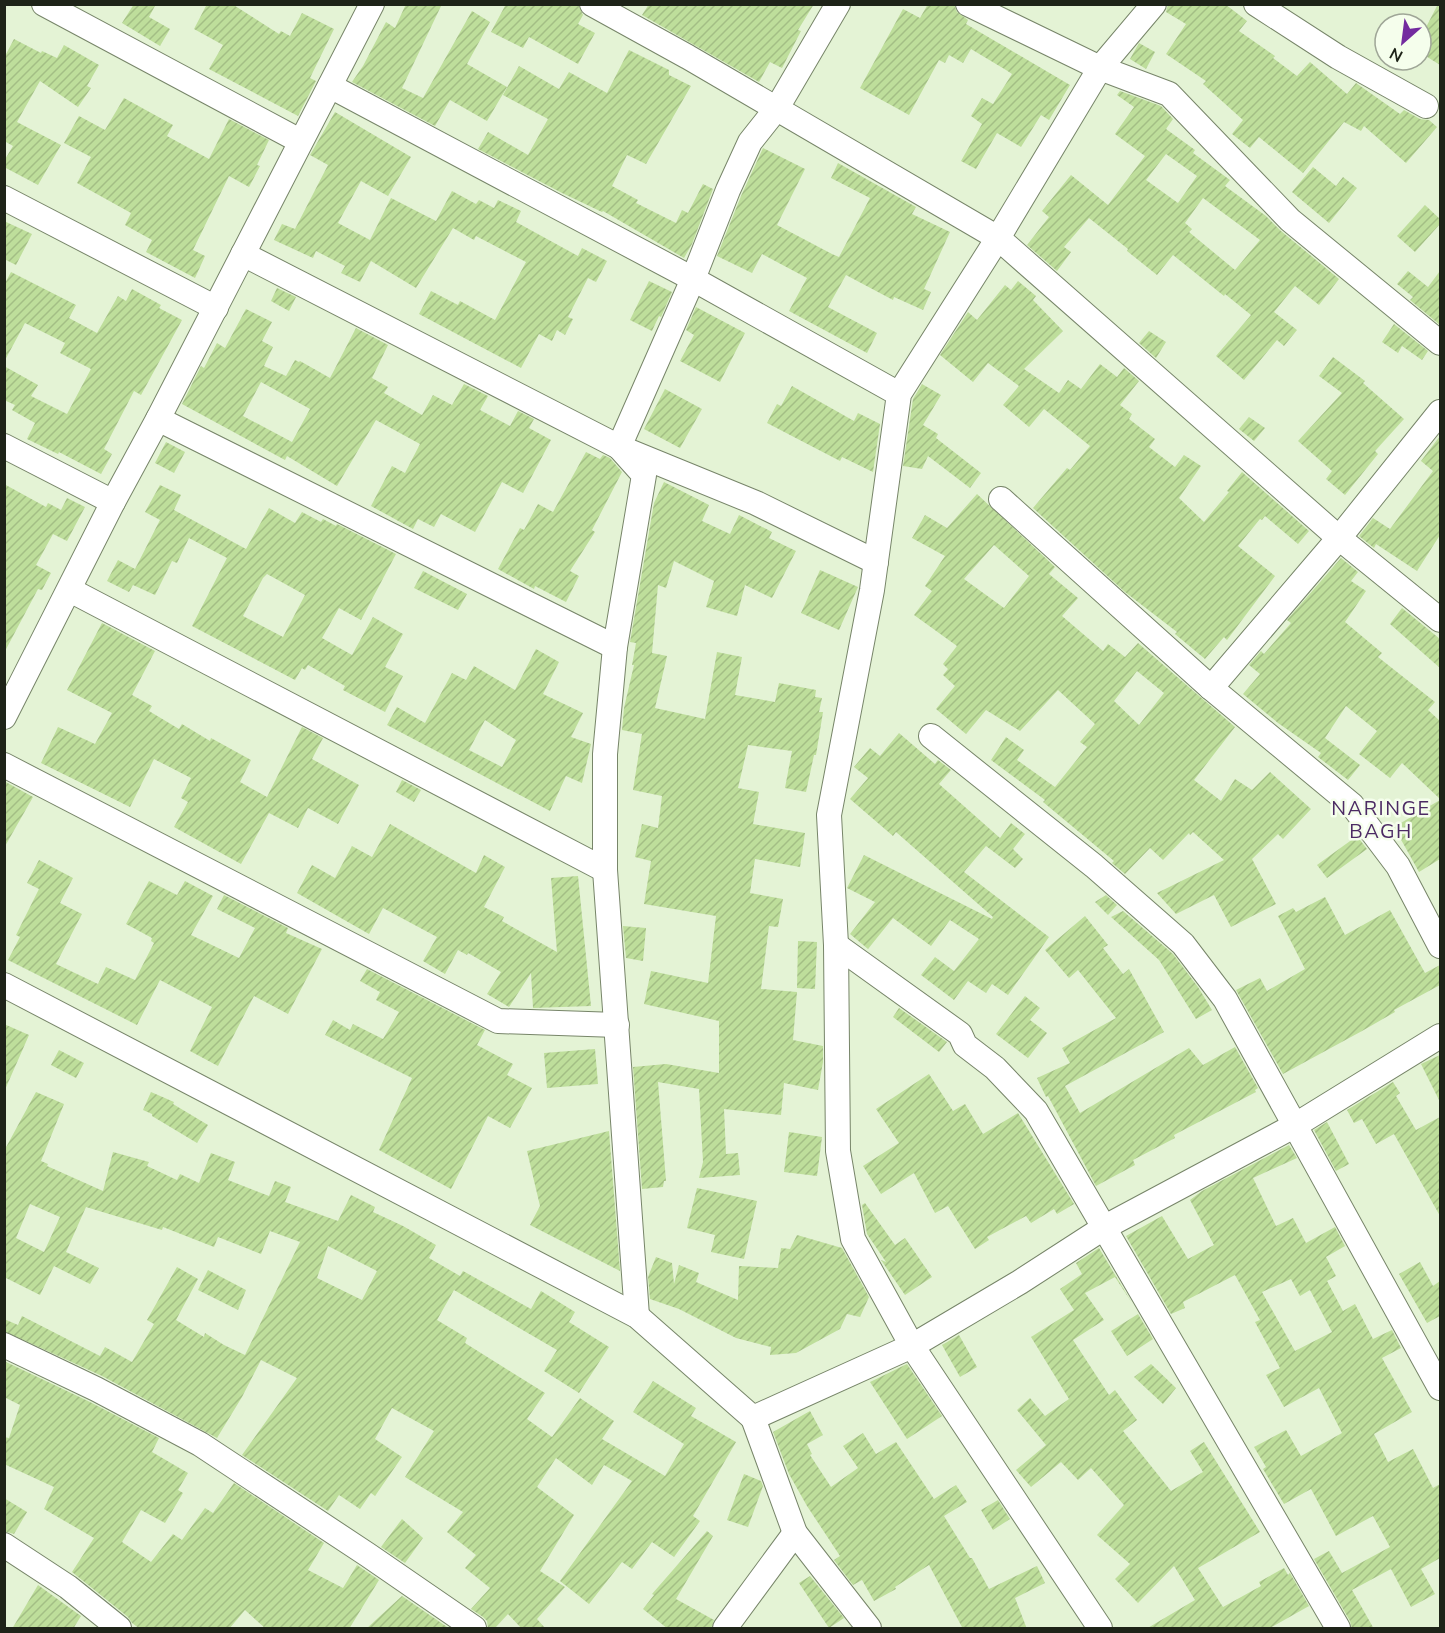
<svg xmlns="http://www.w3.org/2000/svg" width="1445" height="1633" font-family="'Nunito Sans',sans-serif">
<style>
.building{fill:url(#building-hatch);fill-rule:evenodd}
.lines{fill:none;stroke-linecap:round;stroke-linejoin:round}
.minor-casing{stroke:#778569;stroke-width:26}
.minor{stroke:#fff;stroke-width:24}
.labels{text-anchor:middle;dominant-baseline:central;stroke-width:5;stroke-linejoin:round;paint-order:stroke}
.quarter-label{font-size:20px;letter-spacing:1.5px;fill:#4c2b64;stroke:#f5feec}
</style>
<defs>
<pattern id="building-hatch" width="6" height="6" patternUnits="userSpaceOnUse" patternTransform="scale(1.5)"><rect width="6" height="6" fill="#bede9b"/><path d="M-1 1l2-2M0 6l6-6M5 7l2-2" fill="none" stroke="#a3be85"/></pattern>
</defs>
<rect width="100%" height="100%" fill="#e4f3d5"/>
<g class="building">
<path d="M134,4H156L149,17L170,29L160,46L122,23Z"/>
<path d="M207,4H232L279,34L281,31L290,36L302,13L334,29L310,78L316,81L298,116L209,69L223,45L194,29Z"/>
<path d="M406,4H442L402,88L423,98L472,11L490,22L467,64L507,87L487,121L450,100L435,126L352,82L363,66L386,22L395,28Z"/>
<path d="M506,4H578L583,15L578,24L595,33L578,64L529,37L523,48L491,32Z"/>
<path d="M649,4H814L798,30L801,31L782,68L770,62L759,82L642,15Z"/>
<path d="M928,4H954L957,12L968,20L966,24L1070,85L1049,120L1041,115L1021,147L997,133L976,169L961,161L982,124L971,116L982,98L993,104L1012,74L1006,70L971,49L963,63L949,55L945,63L939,60L909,115L860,88L903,9L920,18Z"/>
<path d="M1168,4H1225L1247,21L1239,31L1275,56L1273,58L1297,76L1310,62L1347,94L1356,83L1400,114L1404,110L1420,119L1429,120L1437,127L1406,163L1364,126L1361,131L1344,122L1303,173L1259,137L1250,148L1232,134L1243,120L1203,84L1206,81L1166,54L1186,24L1166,12Z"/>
<path d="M1438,4H1440V65L1421,53V37Z"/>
<path d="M14,39L41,53L42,51L57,58L64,45L99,65L87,86L91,88L78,107L40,81L17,122L61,145L38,185L4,167V161L13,146L6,142L4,145V58Z"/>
<path d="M1139,43L1155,52L1146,69L1130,59Z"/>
<path d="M629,50L669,70V75L691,86L646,164L627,155L612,186L638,200L636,203L676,223L682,210L688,213L703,184L713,189L692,244L684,258L603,211L602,212L562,193L478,149L488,132L528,155L548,119L503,95L519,66L559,89L569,72L607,93Z"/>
<path d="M1120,91L1161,106L1173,119L1166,129L1195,150L1193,153L1230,180L1225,186L1266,216L1281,231L1339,279L1319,305L1295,286L1274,312L1297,330L1284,346L1277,340L1244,380L1216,356L1251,315L1225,294L1224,296L1173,255L1157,275L1127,251L1128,249L1089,218L1064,247L1071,252L1057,271L1027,245L1049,217L1042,211L1071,175L1108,205L1145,156L1115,134L1134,107L1117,95ZM1166,154L1197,176L1178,203L1146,180ZM1203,198L1260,240L1235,270L1189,232L1192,229L1185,223Z"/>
<path d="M124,98L173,125L167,136L209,159L229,119L269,140L257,165L260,166L249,187L229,176L193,250L205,256L195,278L146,252L152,240L125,225L131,213L77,183L91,157L64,143L79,116L105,130Z"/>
<path d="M335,112L411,157L388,196L361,181L338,223L370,240L391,198L436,221L452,191L476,204L479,200L494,208L498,200L521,211L516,222L578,256L582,248L607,261L596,282L588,278L568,317L573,319L565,335L557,330L552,341L539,334L521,368L419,314L431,291L458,305L460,301L495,320L526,262L476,236L474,240L453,228L416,288L371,261L360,282L341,273L345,266L316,251L313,258L274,240L282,224L295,229L328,165L310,155Z"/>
<path d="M763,148L805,169L777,225L832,254L839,257L870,198L831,178L838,163L916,207L912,214L950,232L924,289L931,292L923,310L894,297L893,300L846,275L828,307L877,333L867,353L789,311L807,278L762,254L752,273L717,256L741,196Z"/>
<path d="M1313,167L1336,186L1343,177L1357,188L1329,223L1292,192Z"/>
<path d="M1425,205L1440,219V224L1415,252L1397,236Z"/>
<path d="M4,221L32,234L16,265L4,259Z"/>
<path d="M1408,271L1428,287L1440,271V325L1410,300L1413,297L1397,284Z"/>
<path d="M11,272L76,305L69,318L97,333L118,296L126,301L132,289L161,305L159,308L182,320L141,395L134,391L104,449L112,454L101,474L59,452L58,454L27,439L35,423L12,410L15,405L4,400V366L38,385L31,396L67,414L91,369L60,353L65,343L25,323L4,362V285Z"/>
<path d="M649,281L672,292L661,317L659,316L652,331L630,320Z"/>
<path d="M1018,281L1036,296L1033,300L1063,331L1024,369L1059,393L1068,380L1081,389L1100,364L1117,377L1124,368L1139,381L1120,405L1132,414L1129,419L1155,439L1149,447L1175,467L1184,455L1201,466L1179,498L1204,522L1229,492L1227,491L1242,472L1309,531L1298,544L1265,516L1262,520L1260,519L1238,546L1275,576L1227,640L1224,637L1205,659L1175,634L1177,632L1125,592L1033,508L1067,468L1070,470L1090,446L1044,409L1029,427L1003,405L1019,386L988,363L973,382L940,355L968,312L977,320L1005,285L1011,290Z"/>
<path d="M277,288L296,297L289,311L271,301Z"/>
<path d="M696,307L745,333L720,382L680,361L694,335L686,330Z"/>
<path d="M246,309L272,322L262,341L273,347L264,366L286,376L295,360L299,362L300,361L330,378L356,328L388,345L372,378L388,387L384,393L422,415L433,395L452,405L464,384L488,396L480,410L510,426L518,411L534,419L529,428L551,440L523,493L502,482L475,532L441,514L434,527L418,519L413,529L371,506L392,466L405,473L420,444L376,420L337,486L287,456L285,460L182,404L201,366L204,368L217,343L225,348ZM261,382L310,409L292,442L243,416Z"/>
<path d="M1394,324L1428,351L1422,360L1402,346L1398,353L1382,342Z"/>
<path d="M1149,331L1166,342L1156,358L1139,343Z"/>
<path d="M1333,357L1365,381L1363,383L1404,419L1375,451L1378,454L1345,495L1326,479L1332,471L1298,441L1342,393L1319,376Z"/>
<path d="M922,384L941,395L923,425L938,434L936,438L981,473L970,488L928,456L922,469L903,466L913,399Z"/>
<path d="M792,386L854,421L858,413L880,424L873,472L842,457L840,461L767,423L777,404L781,406Z"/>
<path d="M665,389L702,409L680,448L644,429Z"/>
<path d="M1249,417L1265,428L1254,441L1239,429Z"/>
<path d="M1440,436V535L1417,571L1376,544L1374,548L1359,536L1373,518L1390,529L1433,471L1421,461Z"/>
<path d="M166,442L185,452L174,473L155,463Z"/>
<path d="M586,452L600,459L603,455L610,458L622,472L592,530L595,532L570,571L579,576L566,602L535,586L534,589L498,569L520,528L524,530L538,504L553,512Z"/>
<path d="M664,482L709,505L702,521L730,534L739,515L772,532L769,538L796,551L772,598L745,585L737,616L706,607L714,581L674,561L666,588L658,585L652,653L667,656L655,708L705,719L717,652L742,657L735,695L775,702L779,683L816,690L815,697L822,698L819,712H823L816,755H814L806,792L785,788L792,751L748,745L738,788L759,792L753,824L805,833L800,867L755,859L750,893L783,899L778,927L769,926L761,989L797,992L793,1040L823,1046V1062L818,1090L784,1083L781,1115L724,1109L726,1154L738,1153L740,1175L699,1178L703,1162L699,1089L658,1082L666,1181H664L663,1187L642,1189L633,1067L666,1064L719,1073V1021L644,1004L651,971L708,983L716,916L644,904L651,861L635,857L642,824L658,828L662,796L633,790L642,734L622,730L624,708L634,665H632L636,643L630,642L654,503Z"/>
<path d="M4,484L46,507L48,503L61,510L67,498L85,507L67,541L53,534L36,565L51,573L42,590L38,589L4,653Z"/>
<path d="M160,485L181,495L174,510L246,549L269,508L295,523L302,512L321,522L323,519L336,526L337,524L396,554L361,620L339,608L322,638L352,655L373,617L403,634L385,667L403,676L385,712L343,690L345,686L308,665L305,670L302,668L295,680L192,626L227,558L189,538L177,563L172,561L155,595L133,585L129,592L107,581L118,560L135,569L160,520L145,512ZM267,574L305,595L283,637L243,616L263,578Z"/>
<path d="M977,494L1055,567L1049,574L1078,598L1062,616L1103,651L1108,644L1125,657L1138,643L1235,727L1194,780L1221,801L1235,779L1252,790L1270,772L1311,809L1283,839L1278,834L1252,859L1276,904L1231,927L1214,895L1176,914L1157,893L1224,860L1193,832L1190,835L1189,833L1163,860L1150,848L1125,874L1112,863L1114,861L1043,802L1045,800L991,760L1006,737L1024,750L1017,760L1055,787L1087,747L1080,742L1095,724L1058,690L1020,731L986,710L966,734L936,709L955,686L943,675L948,669L943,664L957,646L914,615L932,591L925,586L945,556L912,538L925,515L947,528ZM994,545L1029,576L1004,608L964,579ZM1137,671L1164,693L1139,725L1114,701Z"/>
<path d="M1341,558L1358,572L1351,581L1366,591L1345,622L1382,653L1378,657L1435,702L1428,710L1440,721V799L1402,763L1390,778L1359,754L1377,731L1346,706L1325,738L1360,765L1348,780L1318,757L1321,753L1278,723L1243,694L1260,674L1249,665L1261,651L1264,654L1291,623L1287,620Z"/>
<path d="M820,570L858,587L839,630L801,613Z"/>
<path d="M423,571L467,594L458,610L414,588Z"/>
<path d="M1402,608L1440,639V668L1390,624Z"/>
<path d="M102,623L155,651L132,695L152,706L149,711L179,729L182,724L210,741L211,738L251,760L240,782L267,797L302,727L323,738L312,759L359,785L338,824L308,808L298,828L269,813L241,864L174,827L188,802L181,798L191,778L154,759L130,807L41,763L58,727L95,744L112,713L67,690Z"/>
<path d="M536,649L559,662L543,694L583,713L571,737L591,744L582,783L566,776L550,811L387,725L397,707L425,723L452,673L466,680L474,666L515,690ZM485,720L516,740L502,767L469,750Z"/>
<path d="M899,733L935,764L938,760L951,770L939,784L1000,838L1011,823L1025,834L1013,849L1023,859L1015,868L986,846L964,872L1049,937L1008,995L992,984L986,993L968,981L954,1000L921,975L935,957L954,971L979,939L950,920L931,946L893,918L868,949L850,934L875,902L847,888L864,855L992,919L993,917L896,832L893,836L850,799L868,778L854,767L870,748L880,756Z"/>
<path d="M402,780L421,790L414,802L396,792Z"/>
<path d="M4,781L33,797L4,848Z"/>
<path d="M1440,800V859L1419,872L1394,827Z"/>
<path d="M390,824L476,873L484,855L505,867L484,907L504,917L502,921L557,952L551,878L578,876L591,1006L533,1008L531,973L509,1007L487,994L501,972L468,953L467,955L458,950L445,974L423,961L437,937L383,908L369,934L297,893L312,865L335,878L352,846L372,857Z"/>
<path d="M1357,836L1367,849L1327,878L1317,865Z"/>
<path d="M39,860L73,878L60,903L82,914L56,964L98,984L106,967L135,980L154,943L151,941L152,938L126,924L149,881L177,895L185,881L213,896L191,935L239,958L255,928L217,909L224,895L288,928L286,933L322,949L288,1014L254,996L218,1066L190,1051L212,1007L160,980L137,1025L8,960L20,937L16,935L39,889L27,883Z"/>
<path d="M1106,895L1117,905L1108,915L1095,902Z"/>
<path d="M1325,897L1345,935L1390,910L1425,973L1440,965V985L1394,1010L1395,1012L1362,1031L1283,1074L1236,990L1260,978L1267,991L1305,969L1278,916L1293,908L1296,912Z"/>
<path d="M1123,911L1173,954L1198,987L1212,1010L1196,1019L1159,960L1111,917Z"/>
<path d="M1085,916L1108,945L1103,948L1123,974L1129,969L1164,1032L1065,1086L1080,1113L1189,1048L1203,1065L1235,1047L1258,1088L1255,1090L1256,1092L1174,1135L1175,1138L1133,1160L1135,1165L1096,1186L1048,1096L1046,1097L1037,1078L1070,1063L1062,1048L1116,1018L1078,970L1069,978L1045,950Z"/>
<path d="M623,926L646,928L643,961L626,958Z"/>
<path d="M798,941L817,942L815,989L797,988Z"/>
<path d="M367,969L485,1030L477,1045L513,1064L507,1075L532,1088L510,1128L488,1116L451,1189L379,1150L412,1078L325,1035L333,1020L350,1030L353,1024L383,1039L399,1012L376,1000L380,992L360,981Z"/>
<path d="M1025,996L1040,1008L1030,1020L1047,1033L1028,1058L996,1034Z"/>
<path d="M899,1008L947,1042L939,1052L893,1017Z"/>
<path d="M4,1024L29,1035L4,1092Z"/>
<path d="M595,1049L598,1084L547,1088L544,1053Z"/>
<path d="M59,1050L84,1063L76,1078L51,1065Z"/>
<path d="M1440,1055V1102L1421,1064Z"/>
<path d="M929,1074L953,1111L965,1104L983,1134L1018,1113L1074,1204L1057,1214L1054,1209L1031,1223L1026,1216L987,1237L989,1240L975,1249L948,1206L935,1213L914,1173L881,1194L863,1166L899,1143L876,1109Z"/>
<path d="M1393,1082L1400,1093L1396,1096L1416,1130L1440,1117V1216L1394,1134L1376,1144L1362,1119L1354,1123L1347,1110Z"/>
<path d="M36,1092L64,1104L41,1161L48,1164L47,1166L103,1191L113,1152L149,1162L147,1166L177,1180L180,1174L199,1183L211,1153L235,1162L228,1180L269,1196L275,1181L291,1187L285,1202L338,1221L351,1195L375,1207L373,1212L403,1226L436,1245L429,1258L460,1276L463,1271L531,1309L541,1291L575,1312L569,1322L609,1347L579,1393L544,1371L557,1350L454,1290L437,1320L467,1338L465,1343L545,1393L527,1419L552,1437L580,1398L614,1421L602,1439L665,1476L684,1444L633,1412L653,1381L696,1408L691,1416L736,1442L693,1516L700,1521L674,1557L652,1542L632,1569L622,1562L589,1604L560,1581L632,1481L604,1465L592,1485L556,1458L537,1487L574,1515L540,1571L565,1587L537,1619L546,1629H522L508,1614L494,1629H488L487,1621L483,1617L471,1609L490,1588L465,1568L476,1555L447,1532L463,1512L405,1477L434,1431L392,1408L375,1439L402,1457L375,1496L371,1493L360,1509L339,1495L328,1511L242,1455L297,1378L261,1360L242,1397L217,1438L102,1376L4,1331V1319L18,1325L22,1316L100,1356L105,1347L132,1362L154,1324L147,1320L177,1267L198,1279L176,1320L204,1337L205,1333L224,1345L245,1355L300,1242L270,1231L261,1254L218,1237L214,1247L163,1227L162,1230L86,1207L66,1252L99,1268L90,1284L54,1266L40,1295L4,1277V1151ZM30,1204L60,1217L44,1252L16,1238ZM328,1246L377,1271L362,1300L317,1278Z"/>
<path d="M151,1092L174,1102L173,1104L208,1125L197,1143L152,1116V1114L143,1110Z"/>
<path d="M1327,1122L1349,1164L1336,1171L1314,1130Z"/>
<path d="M609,1131L620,1271L530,1225L540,1206L527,1151Z"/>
<path d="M789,1132L822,1137L817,1176L784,1172Z"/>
<path d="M1289,1145L1297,1158L1253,1178L1276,1226L1293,1218L1306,1243L1335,1227L1345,1246L1326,1257L1336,1276L1327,1281L1343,1311L1355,1304L1373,1339L1392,1330L1401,1348L1382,1358L1412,1412L1374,1434L1388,1462L1413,1449L1433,1488L1440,1484V1558L1421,1569L1435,1594L1411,1607L1391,1569L1352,1590L1374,1629H1352L1350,1621L1314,1559L1329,1551L1342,1573L1390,1547L1373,1516L1336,1536L1311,1489L1284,1504L1263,1469L1266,1467L1254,1447L1286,1430L1301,1456L1342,1433L1319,1388L1284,1407L1266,1375L1280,1368L1255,1322L1260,1320L1235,1275L1183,1302L1185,1308L1171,1314L1126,1236L1162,1216L1188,1259L1214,1245L1190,1200L1202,1191ZM1291,1279L1300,1296L1310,1290L1332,1332L1295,1351L1262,1292Z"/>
<path d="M697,1188L757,1201L744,1259L711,1252L715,1235L687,1228Z"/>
<path d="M865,1203L895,1245L905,1238L932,1277L905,1295L881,1260L886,1262L867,1234L862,1205Z"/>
<path d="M797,1235L842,1248L869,1297L860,1317L847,1314L840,1329L796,1353L770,1355L771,1347L736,1338L679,1309L650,1299L648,1277L656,1257L672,1263L674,1284L679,1265L699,1273L696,1282L738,1300L739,1266L778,1268L781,1248L790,1249Z"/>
<path d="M1099,1248L1132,1303L1115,1277L1085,1293L1104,1320L1073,1340L1109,1395L1115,1390L1137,1420L1123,1431L1171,1491L1203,1472L1190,1451L1204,1442L1260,1532L1198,1568L1223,1607L1261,1586L1259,1582L1284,1568L1288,1575L1290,1573L1309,1606L1268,1629H1146L1195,1600L1174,1566L1138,1603L1115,1579L1130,1564L1097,1535L1124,1505L1091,1468L1078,1480L1061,1462L1031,1487L1016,1470L1046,1445L1017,1410L1030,1398L1045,1416L1069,1399L1031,1337L1074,1310L1060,1289L1082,1274L1076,1263Z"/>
<path d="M1420,1262L1433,1286L1440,1281V1316L1427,1323L1399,1274Z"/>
<path d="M208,1270L246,1290L238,1310L198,1290Z"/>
<path d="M1138,1314L1153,1339L1127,1356L1111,1331Z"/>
<path d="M959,1335L977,1367L960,1377L942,1345Z"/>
<path d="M4,1361L90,1402L159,1438L152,1452L188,1473L178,1490L183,1493L165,1523L141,1510L122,1542L151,1562L173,1534L182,1540L205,1508L213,1513L234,1483L324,1543L308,1570L343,1588L357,1565L379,1580L349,1629H266L245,1610L229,1629H140L132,1623L128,1617L72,1572L94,1538L44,1509L54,1487L4,1464V1437L9,1438L20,1405L4,1397Z"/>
<path d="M907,1364L942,1416L907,1439L870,1382Z"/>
<path d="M1151,1364L1176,1388L1163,1404L1134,1377Z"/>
<path d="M810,1411L823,1435L807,1444L812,1454L810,1455L831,1487L858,1468L843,1446L863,1433L876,1454L896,1442L934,1499L956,1485L967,1502L944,1516L970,1558H972L989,1589L1037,1566L1045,1583L1015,1598L1027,1629H963L929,1565L895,1587L896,1589L874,1601L862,1580L853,1585L834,1560L840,1556L807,1506L789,1474L773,1432Z"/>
<path d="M744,1474L761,1481L763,1486L748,1527L727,1520Z"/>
<path d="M4,1498L27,1512L14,1534L4,1531Z"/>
<path d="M998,1500L1010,1519L993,1530L981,1510Z"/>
<path d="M402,1519L423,1538L405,1563L381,1547Z"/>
<path d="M707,1531L713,1536L676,1599L714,1620L711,1629H668L643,1609L654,1595L652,1594Z"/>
<path d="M810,1576L844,1618L829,1628L799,1583Z"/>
<path d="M38,1585L81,1616L73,1629H12Z"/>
<path d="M402,1596L450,1629H366Z"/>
</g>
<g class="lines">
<defs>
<g id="minor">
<path d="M44,4L300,141"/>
<path d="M592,4L688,57L998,238L1339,538L1440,620"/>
<path d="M968,4L1100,68L1169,94L1290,220L1440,343"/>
<path d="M1256,4L1338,57L1426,106"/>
<path d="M330,86L693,279L899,394"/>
<path d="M4,198L216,308"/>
<path d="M243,254L619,447L756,503L876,562"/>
<path d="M158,419L615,647"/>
<path d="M4,446L113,502"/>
<path d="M1001,499L1211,688L1352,805L1398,866L1440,946"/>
<path d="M70,590L605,870"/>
<path d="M1211,688L1339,538L1440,412"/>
<path d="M4,717L113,502L158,419L372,4"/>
<path d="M931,736L1094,866L1183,944L1225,999L1440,1388"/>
<path d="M4,765L498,1021L617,1025"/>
<path d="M836,945L960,1034L965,1045L995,1068L1036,1111L1338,1628"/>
<path d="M4,985L637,1316L753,1418L912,1346L1020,1282L1105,1227L1294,1126L1440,1036"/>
<path d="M637,1316L605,870V754L615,647L644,475L619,447L693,279L728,190L750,142L777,108L838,4"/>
<path d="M4,1345L96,1389L200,1444L368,1555L474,1628"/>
<path d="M753,1418L795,1533L869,1628"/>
<path d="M4,1545L68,1587L119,1628"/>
<path d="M725,1628L795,1533"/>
<path d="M1100,1628L912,1346L853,1239L838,1151L836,945L829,815L872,590L899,394L998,238L1100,68L1154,4"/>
</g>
</defs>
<use href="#minor" class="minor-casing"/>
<use href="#minor" class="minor"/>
</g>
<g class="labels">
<g class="quarter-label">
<text x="1381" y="808">NARINGE<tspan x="1381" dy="23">BAGH</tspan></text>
</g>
</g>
<rect width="1445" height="1633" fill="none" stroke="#1e2318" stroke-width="12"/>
<g transform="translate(1403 42) rotate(208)"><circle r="28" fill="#f5feec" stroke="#9fa697" stroke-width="1.5"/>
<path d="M0-4.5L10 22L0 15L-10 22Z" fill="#732b9f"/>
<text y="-9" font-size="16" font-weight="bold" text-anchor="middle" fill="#1e2318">N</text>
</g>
</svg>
